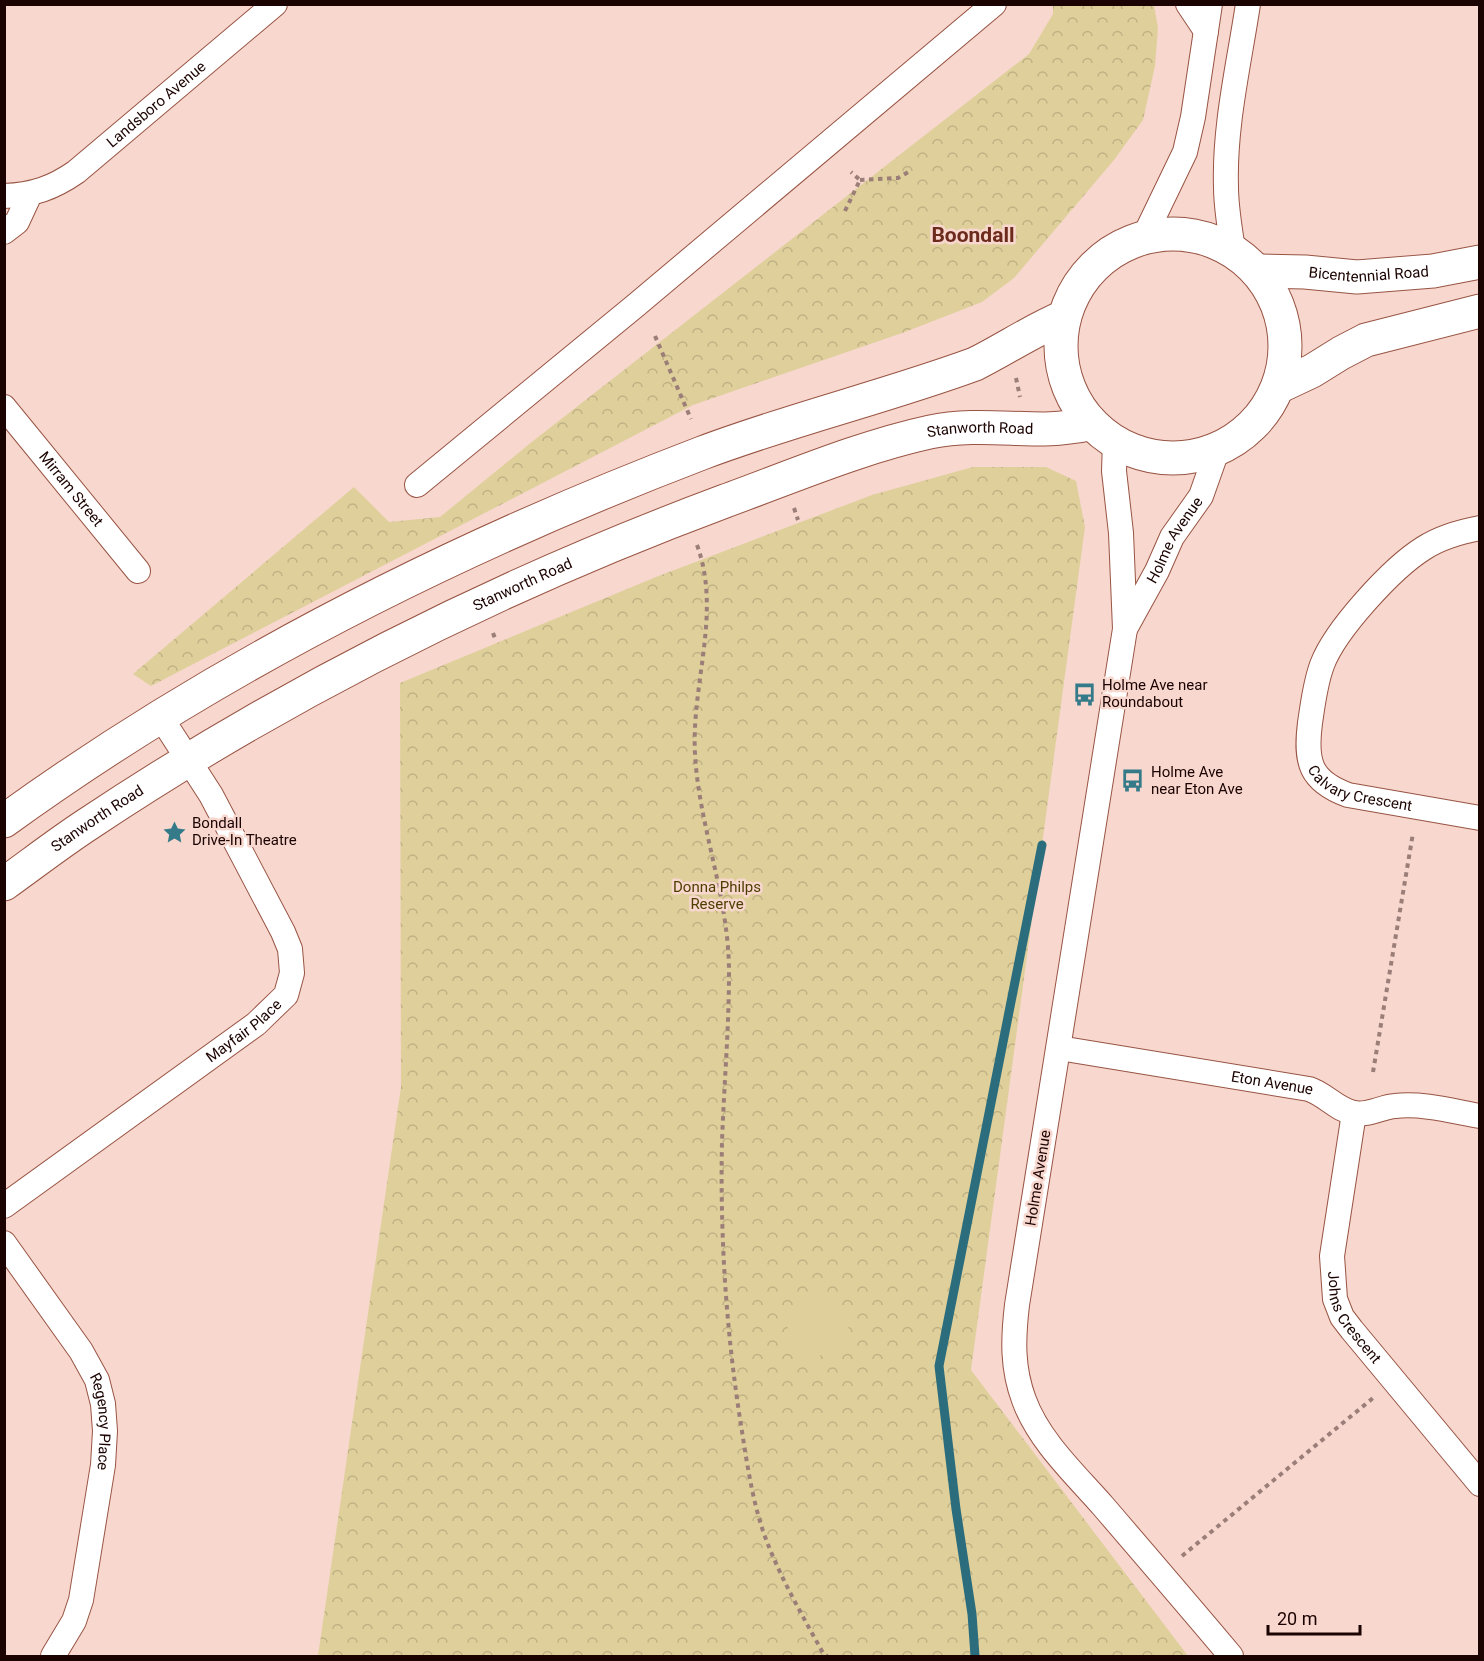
<svg xmlns="http://www.w3.org/2000/svg" width="1484" height="1661" font-family="Roboto,sans-serif">
<style>
.park{fill:url(#park-crowns)}
.garden{fill:#dfd09b}
.lines{fill:none;stroke-linecap:round;stroke-linejoin:round}
.stream{stroke:#2b6d7c;stroke-width:9}
.minor-casing{stroke:#985443;stroke-width:26}
.secondary-casing{stroke:#985443;stroke-width:35}
.path{stroke:#9b7e78;stroke-width:4;stroke-dasharray:4.5 4.5;stroke-linecap:butt}
.minor{stroke:#fff;stroke-width:24}
.secondary{stroke:#fff;stroke-width:33}
.labels{text-anchor:middle;dominant-baseline:central;stroke-width:5;stroke-linejoin:round;paint-order:stroke}
.street-label{font-size:15px;fill:#1b0301;stroke:#f7d7ce}
.poi-label{font-size:15px;fill:#1b0301;stroke:#f7d7ce;text-anchor:start}
.park-label{font-size:15px;fill:#4d3e00;stroke:#f7d7ce}
.district-label{font-size:21px;font-weight:bold;fill:#6b2a1b;stroke:#f7d7ce}
</style>
<defs>
<pattern id="park-crowns" width="20" height="18" patternUnits="userSpaceOnUse" patternTransform="scale(1.5)"><rect width="20" height="18" fill="#dfd09b"/><path d="M2 6a3 3 0 1 1 6 0M12 15a3 3 0 1 1 6 0" fill="none" stroke="#bfb184"/></pattern>
</defs>
<rect width="100%" height="100%" fill="#f7d7ce"/>
<g class="park">
<path d="M1053,5H1154L1158,28L1155,66L1143,120L1114,160L1014,278L982,302L905,332L693,405L151,686L133,674L354,487L389,522L440,517L533,441L1029,54L1053,14Z"/>
<path d="M973,467H1046L1076,481L1085,527L971,1370L1188,1656H318L401,1087L400,683L656,577L872,495Z"/>
</g>
<path class="garden" d="M832,1292L854,1340L804,1363L782,1315Z"/>
<g class="lines">
<path class="stream" d="M975,1656L972,1614L956,1509L939,1366L1042,845"/>
<defs>
<g id="minor">
<path d="M1188,4L1206,31"/>
<path id="s1" d="M4,196C33,195 53,188 76,172L275,4"/>
<path d="M4,232L17,222L30,194"/>
<path d="M1144,237L1185,152L1193,117L1210,4"/>
<path d="M1233,250C1230,229 1226,208 1226,187C1224,126 1239,64 1248,4"/>
<path id="s2" d="M4,407L138,571"/>
<path d="M1115,442L1114,471L1121,533L1125,629L1017,1305C1013,1339 1012,1368 1024,1400C1039,1441 1075,1474 1103,1506C1146,1556 1189,1606 1231,1656"/>
<path d="M417,485L635,306L994,4"/>
<path id="s3" d="M1480,528C1459,532 1441,537 1424,548C1392,568 1335,630 1322,665C1315,684 1313,703 1310,723C1305,762 1310,781 1348,795L1480,818"/>
<path id="s4" d="M1125,629L1157,571L1172,537L1201,496L1218,448"/>
<path id="s5" d="M1059,1048L1309,1089C1325,1094 1337,1110 1354,1113C1368,1116 1381,1107 1395,1106C1423,1103 1452,1111 1480,1116"/>
<path id="s6" d="M1354,1113L1332,1256L1335,1299L1342,1317L1352,1330L1480,1484"/>
<path id="s7" d="M4,1206L256,1024L286,995L292,973L290,949L283,932L211,795L160,716"/>
<path id="s8" d="M4,1243L81,1351L97,1380L103,1404L105,1431L103,1465L81,1600L74,1621L53,1656"/>
</g>
<g id="secondary">
<circle cx="1173" cy="346" r="112"/>
<path id="s9" d="M1257,271L1305,272L1357,277L1433,271L1480,262"/>
<path d="M1278,387L1312,371L1341,353L1366,340L1480,311"/>
<path d="M4,821C218,666 456,547 702,453C792,419 885,397 975,364C1005,349 1033,330 1064,317"/>
<path id="s10" d="M4,884C32,864 59,843 88,824C286,692 502,584 725,501C791,477 861,447 930,432C969,424 1005,429 1044,429C1060,429 1076,426 1092,424"/>
</g>
</defs>
<use href="#minor" class="minor-casing"/>
<use href="#secondary" class="secondary-casing"/>
<g class="path">
<path d="M860,180L898,178L910,171"/>
<path d="M845,211L860,180L851,172"/>
<path d="M655,336L691,419"/>
<path d="M1016,378L1020,397"/>
<path d="M794,508L798,520"/>
<path d="M697,545C722,613 691,684 695,754C699,827 729,897 729,972C729,1029 724,1085 722,1142C720,1235 726,1328 740,1419C746,1456 751,1495 763,1531C778,1574 801,1613 823,1653L827,1656"/>
<path d="M493,633L496,641"/>
<path d="M1373,1072L1413,833"/>
<path d="M1182,1556L1373,1398"/>
</g>
<use href="#minor" class="minor"/>
<use href="#secondary" class="secondary"/>
</g>
<defs>
<symbol id="bus-bare" viewBox="-9 -9 18 18"><path d="M-5-6H5V4H4V6H2V4H-2V6H-4V4H-5ZM-3.5-4V0h7V-4ZM-3.5 1.2v1.5H-2V1.2ZM2 1.2v1.5H3.5V1.2Z" fill="#357a89" stroke="#f7d7ce" stroke-width="2.5" paint-order="stroke"/></symbol>
<symbol id="sight-bare" viewBox="-9 -9 18 18"><path d="M0-6L1.8-2.2L6-1.7L2.9 1.2L3.7 5.4L0 3.3L-3.7 5.4L-2.9 1.2L-6-1.7L-1.8-2.2Z" fill="#357a89" stroke="#f7d7ce" stroke-width="2.5" paint-order="stroke"/></symbol>
</defs>
<g fill-rule="evenodd">
<use href="#bus-bare" x="1068" y="678" width="33" height="33"/>
<use href="#bus-bare" x="1116" y="764" width="33" height="33"/>
<use href="#sight-bare" x="158" y="816" width="33" height="33"/>
</g>
<g class="labels">
<g class="street-label">
<text stroke="none"><textPath href="#s1" startOffset="182">Landsboro Avenue</textPath></text>
<text stroke="none"><textPath href="#s9" startOffset="112">Bicentennial Road</textPath></text>
<text stroke="none"><textPath href="#s10" startOffset="1086">Stanworth Road</textPath></text>
<text stroke="none"><textPath href="#s2" startOffset="106">Mirram Street</textPath></text>
<text stroke="none"><textPath href="#s4" startOffset="102">Holme Avenue</textPath></text>
<text stroke="none"><textPath href="#s10" startOffset="600">Stanworth Road</textPath></text>
<text stroke="none"><textPath href="#s3" startOffset="376">Calvary Crescent</textPath></text>
<text stroke="none"><textPath href="#s10" startOffset="114">Stanworth Road</textPath></text>
<text stroke="none"><textPath href="#s7" startOffset="297">Mayfair Place</textPath></text>
<text stroke="none"><textPath href="#s5" startOffset="216">Eton Avenue</textPath></text>
<text transform="translate(1038 1178) rotate(-81)">Holme Avenue</text>
<text stroke="none"><textPath href="#s6" startOffset="212">Johns Crescent</textPath></text>
<text stroke="none"><textPath href="#s8" startOffset="208">Regency Place</textPath></text>
</g>
<g class="poi-label">
<text x="1102" y="685">Holme Ave near<tspan x="1102" dy="17">Roundabout</tspan></text>
<text x="1151" y="772">Holme Ave<tspan x="1151" dy="17">near Eton Ave</tspan></text>
<text x="192" y="823">Bondall<tspan x="192" dy="17">Drive-In Theatre</tspan></text>
</g>
<g class="park-label">
<text x="717" y="887">Donna Philps<tspan x="717" dy="17">Reserve</tspan></text>
</g>
<g class="district-label">
<text x="973" y="235">Boondall</text>
</g>
</g>
<rect width="1484" height="1661" fill="none" stroke="#1b0301" stroke-width="12"/>
<path d="M1268 1625v9h92v-9" fill="none" stroke="#1b0301" stroke-width="3"/>
<text x="1277" y="1625" font-size="18" fill="#1b0301" stroke="#f7d7ce" stroke-width="4.5" paint-order="stroke">20 m</text>
</svg>
